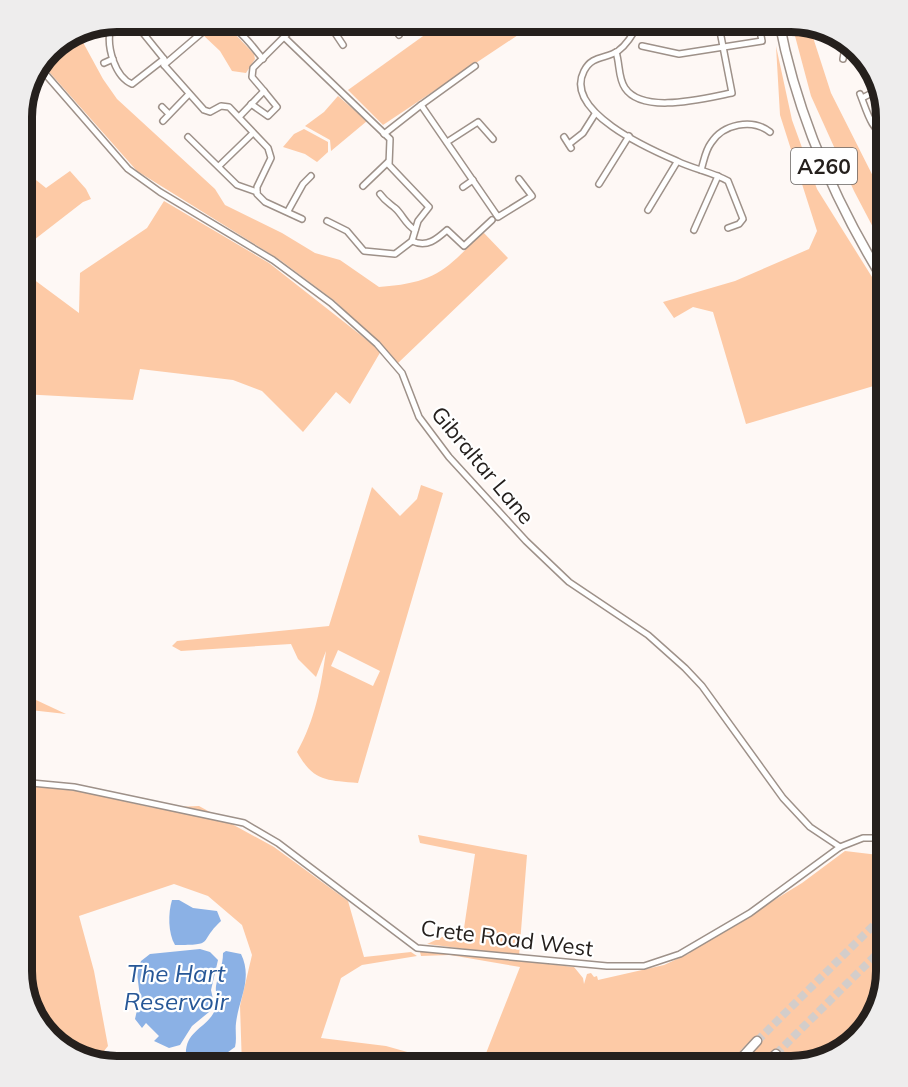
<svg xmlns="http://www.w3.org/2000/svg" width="908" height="1087" font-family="Mulish,sans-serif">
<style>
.green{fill:#fdcaa6;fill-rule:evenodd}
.water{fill:#8bb1e5}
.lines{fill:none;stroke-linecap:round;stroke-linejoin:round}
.stream{stroke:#8bb1e5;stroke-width:1.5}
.trunk-tunnel{stroke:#d3cdca;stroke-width:8;stroke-dasharray:8 4;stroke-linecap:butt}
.minor-casing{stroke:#9e9189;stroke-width:8}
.primary-casing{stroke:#9e9189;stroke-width:11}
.trunk-casing{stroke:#9e9189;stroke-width:11}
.minor{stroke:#fff;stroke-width:5}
.primary{stroke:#fff;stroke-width:8}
.trunk{stroke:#fff;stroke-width:8}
.labels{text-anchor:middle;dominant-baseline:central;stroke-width:4.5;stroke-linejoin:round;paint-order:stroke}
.shield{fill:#fff;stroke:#666361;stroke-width:1.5}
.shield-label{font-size:21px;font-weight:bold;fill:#25201d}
.street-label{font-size:22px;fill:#25201d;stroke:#fff}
.water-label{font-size:24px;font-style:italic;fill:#275797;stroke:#fff}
.rim{fill:none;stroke:#25201d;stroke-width:8}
</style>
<rect width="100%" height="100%" fill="#fef8f5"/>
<g class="green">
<path d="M155,21H167L149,38L144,32Z"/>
<path d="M444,21H539L383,125L348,90Z"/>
<path d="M791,21L809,25L831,93L887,204V254L854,191L811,96Z"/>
<path d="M215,26L232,31L254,54L255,59L246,73L232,71L220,51L202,34Z"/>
<path d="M79,35L103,79L117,99L215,189L225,205L282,233L315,253L340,260L379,287C435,283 445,271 483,232L508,258L398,363L336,302L280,260L137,171L43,65L53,45Z"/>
<path d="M776,46L792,120L817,189L887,301V382L746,424L713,312L693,307L674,318L663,302L735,281L809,249L817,231L780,115Z"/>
<path d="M338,96L367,121L331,151L330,140L305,126L324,112Z"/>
<path d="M304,129L328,142V152L317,162L305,154L283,147L294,134Z"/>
<path d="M21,168L46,188L70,171L86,189L91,199L83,202L21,250Z"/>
<path d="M164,201L269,263L381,351L350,404L336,392L303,432L262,391L233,380L140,369L133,400L21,394V270L79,313L80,273L147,228Z"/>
<path d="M421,485L443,493L358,783C326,780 314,782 297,752C315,720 321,687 326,651L316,677L298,659L291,644L181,651L172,646L177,641L329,626L372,487L400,516L417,499ZM338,650L380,671L373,686L331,666Z"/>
<path d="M21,693L66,714L21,709Z"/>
<path d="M21,785L79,791L154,808L199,806L274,847L348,901L364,957L411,952L417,956L362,965L341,978L321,1038L386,1046L457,1066H242L240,1006L252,955L242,925L208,896L174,884L79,916L94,971L108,1046L96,1061L74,1056L37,1024L21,971Z"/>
<path d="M418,835L527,855L519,956L427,944L451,933L463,935L475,854L420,843Z"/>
<path d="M845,851L887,856V971L877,1013L845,1050L792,1066H773L781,1058L775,1051L758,1063L761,1066H481L520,967L450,955L421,956L420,952H447L574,967L583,978L584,984L587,974L591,973L594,977L597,976L598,980L664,965L690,953L689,952L802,883ZM754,1037L761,1043L748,1057L741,1050Z"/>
</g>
<g class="water">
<path d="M172,900H179L193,908L217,911L221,921C197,943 217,945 175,945C168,933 168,913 172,900Z"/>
<path d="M200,949L210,952L218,960L211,990L214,1004L209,1012L192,1026L180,1045L169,1048L154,1041L159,1036L146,1023L142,1028L135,1019L140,997L137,973L141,961L150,954Z"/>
<path d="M226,951L241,954C253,979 239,998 236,1023C235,1031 237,1039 235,1047L213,1063L200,1066L186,1057C184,1030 207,1029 215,1010C219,1002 215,995 216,986C218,974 223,966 223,953Z"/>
</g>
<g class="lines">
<path class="stream" d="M70,1053L109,1052"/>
<g class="trunk-tunnel">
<path d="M757,1041L887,912"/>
<path d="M776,1054L887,944"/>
</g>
<defs>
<g id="minor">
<path d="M118,21H135"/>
<path d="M327,21L343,45"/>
<path d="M389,21L399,35"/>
<path d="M640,21C635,31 628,44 618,51C606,59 592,55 584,71C563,111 649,149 677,161C693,169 712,172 728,181L743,219L739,224L728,228"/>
<path d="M134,22L164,59"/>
<path d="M98,28L110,31C107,48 115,77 132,84L164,59V65L212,24C236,20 249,43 263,59"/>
<path d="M332,29L344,21"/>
<path d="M285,38L390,139L389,165L429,207L418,221L412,241L395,254L364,251L347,231L327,221"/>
<path d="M838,42L845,48L843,59"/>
<path d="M642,46L679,54L762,41L758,21"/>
<path d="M616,52C620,64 618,78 625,88C643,115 705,98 732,93L718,21"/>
<path d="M104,63L113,59"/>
<path d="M164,65L204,110L210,112L221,106L229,107L268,148L271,158L257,187V194L265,202L302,219"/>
<path d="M41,69L128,169L160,192L273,260L331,303L377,344L402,373L419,417L449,457L526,541L569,582L648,635L685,668L702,686L783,798L810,827L840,847"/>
<path d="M860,94C866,108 871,132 887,136"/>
<path d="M862,98L878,90"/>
<path d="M251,104L268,116L277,107L264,91"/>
<path d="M421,105L475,66"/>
<path d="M162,107L169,114"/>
<path d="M240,116L264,91L252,77L253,68L300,21"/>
<path d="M163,121L189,94"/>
<path d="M384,134L421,105L498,217L532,196L519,179"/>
<path d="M188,137L237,185L257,192"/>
<path d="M564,137L571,148"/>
<path d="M447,142L478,122L493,139"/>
<path d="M569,144L583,133L595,114"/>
<path d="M219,166L253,133"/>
<path d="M701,170C704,161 705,151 711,143C723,124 752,118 770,132"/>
<path d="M599,184L629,136"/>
<path d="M363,186L388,162"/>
<path d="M463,187L473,180"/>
<path d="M380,194C385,201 389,203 395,208C403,215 405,224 415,230"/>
<path d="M648,210L677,162"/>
<path d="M288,211L303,184L311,176"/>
<path d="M694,230L718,176"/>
<path d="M412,241C427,248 437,239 447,230L464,246L492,220"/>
<path d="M21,782L74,787L244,823L278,843L417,948L607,966H644L680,954L750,913L840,847L863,838H887"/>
</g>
<path id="primary" d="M779,21C797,116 836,204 887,286"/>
<g id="trunk">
<path d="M734,1066L757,1041"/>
<path d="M763,1066L776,1054"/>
</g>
</defs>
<use href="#minor" class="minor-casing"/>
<use href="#primary" class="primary-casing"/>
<use href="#trunk" class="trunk-casing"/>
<use href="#minor" class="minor"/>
<use href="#primary" class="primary"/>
<use href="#trunk" class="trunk"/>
</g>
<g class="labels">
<rect class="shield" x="791" y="148" width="66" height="36" rx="4.5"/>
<g class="shield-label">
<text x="824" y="166">A260</text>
</g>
<g class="street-label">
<text transform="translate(483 465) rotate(50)">Gibraltar Lane</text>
<text transform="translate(507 938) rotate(7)">Crete Road West</text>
</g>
<g class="water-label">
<text x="176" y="973">The Hart<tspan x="176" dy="28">Reservoir</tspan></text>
</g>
</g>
<path d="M0 0H908V1087H0ZM117 32H791A85 85 0 0 1 876 117V971A85 85 0 0 1 791 1056H117A85 85 0 0 1 32 971V117A85 85 0 0 1 117 32Z" fill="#eeeded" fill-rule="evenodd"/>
<path class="rim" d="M117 32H791A85 85 0 0 1 876 117V971A85 85 0 0 1 791 1056H117A85 85 0 0 1 32 971V117A85 85 0 0 1 117 32Z"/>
</svg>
